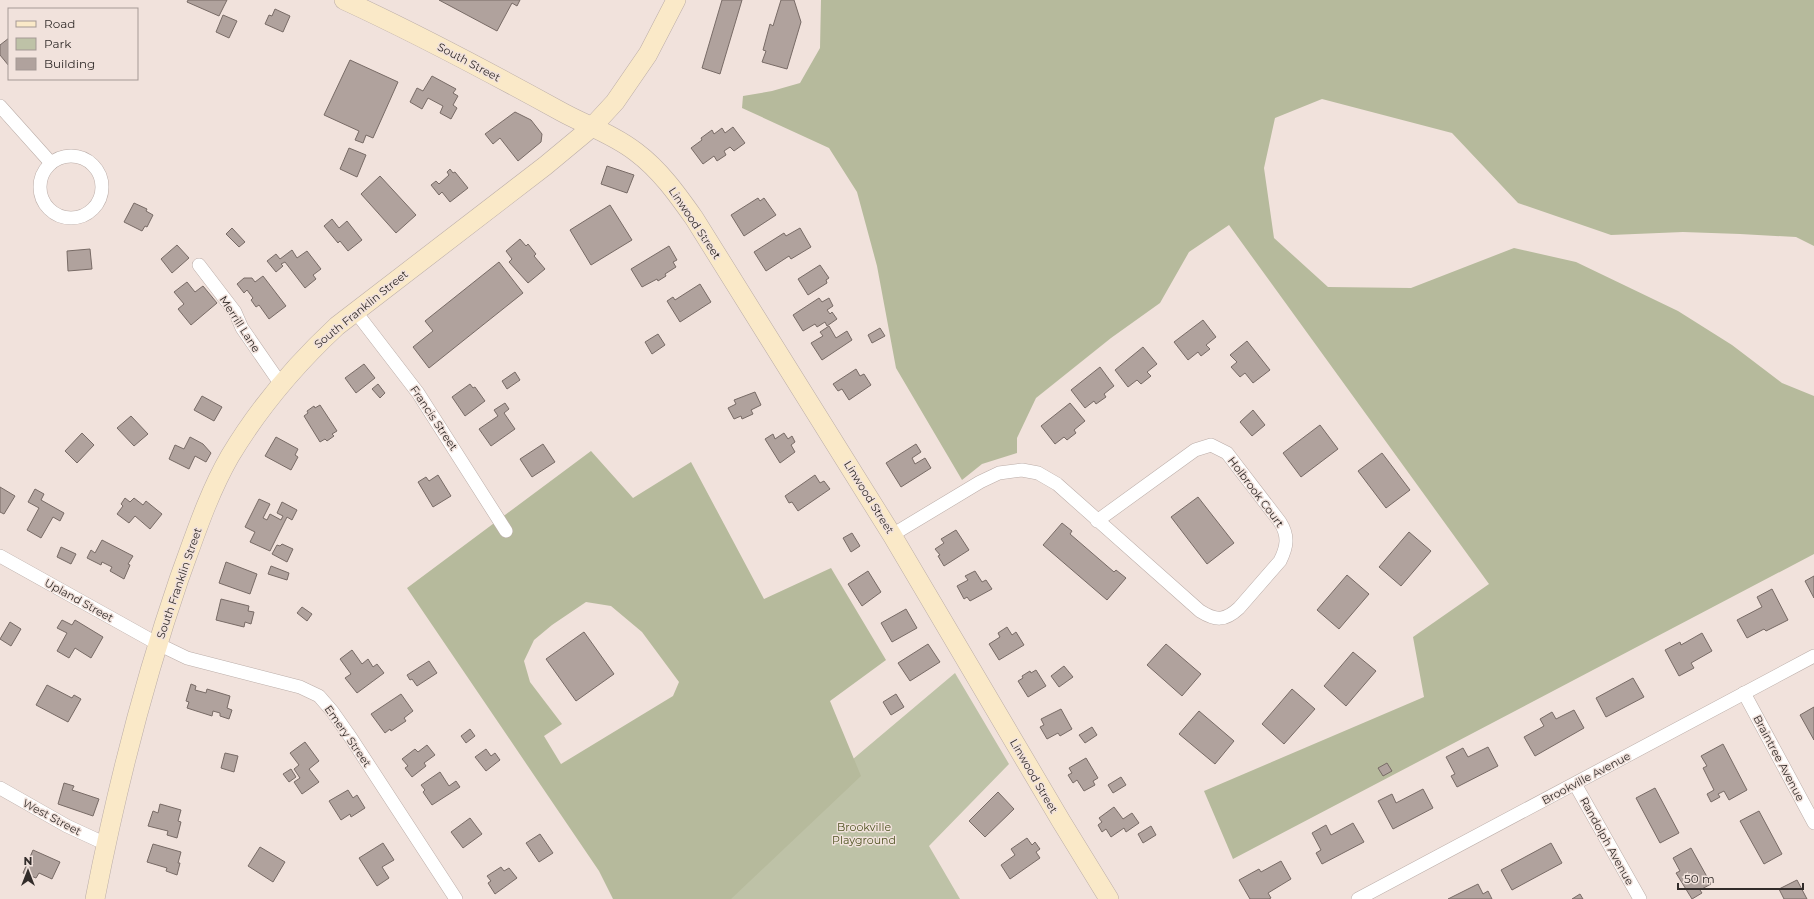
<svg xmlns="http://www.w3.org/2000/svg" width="1814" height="899" font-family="Montserrat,sans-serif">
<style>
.green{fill:#bec2a7}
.forest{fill:#b6ba9c;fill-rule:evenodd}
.building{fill:#b0a29d;stroke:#786b66}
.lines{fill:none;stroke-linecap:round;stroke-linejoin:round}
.minor-casing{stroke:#bbada8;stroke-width:14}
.secondary-casing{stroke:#bbada8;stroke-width:20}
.minor{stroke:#fff;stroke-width:13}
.secondary{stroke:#fae9c8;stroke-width:19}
.labels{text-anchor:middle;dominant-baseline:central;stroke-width:3;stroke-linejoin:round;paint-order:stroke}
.street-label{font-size:11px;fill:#322c2a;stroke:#f1e2dc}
.park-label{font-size:11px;fill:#4f5322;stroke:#f1e2dc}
</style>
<rect width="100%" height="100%" fill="#f1e2dc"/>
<path class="green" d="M955,673L1009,764L929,846L960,899H649L840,770Z"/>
<g class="forest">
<path d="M821,0H1814V246L1796,237L1740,234L1683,232L1611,235L1518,203L1452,133L1322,99L1275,118L1264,168L1274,238L1328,287L1411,288L1514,248L1576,262L1678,311L1732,345L1782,383L1814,396V554L1233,859L1204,791L1424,697L1413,637L1489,584L1229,225L1189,252L1160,303L1111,338L1036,398L1017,438V453L982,464L962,480L896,368L877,266L857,192L829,148L742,108L743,96L772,91L800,83L820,48Z"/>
<path d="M591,451L633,498L691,462L764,599L831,568L886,660L830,701L861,776L731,899H613L599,871L407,588ZM586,602L611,606L642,632L679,682L673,696L561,764L544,736L562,724L530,682L524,661L534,640L552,625Z"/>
</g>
<g class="building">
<path d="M188,0H227L219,16L187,2Z"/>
<path d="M439,0H520L517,6L512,3L497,31Z"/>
<path d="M722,0H742L720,74L702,68Z"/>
<path d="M781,0H794L801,22L787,69L762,62L766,51L763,50L770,24L773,26Z"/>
<path d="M275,9L290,16L283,32L265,24L269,15L272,16Z"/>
<path d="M223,15L237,21L229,38L216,32Z"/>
<path d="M9,38V66L0,55V45Z"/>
<path d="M350,60L398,82L373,138L366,135L363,143L355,140L359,131L324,115Z"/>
<path d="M432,76L456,89L453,93L458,96L453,105L457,108L451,119L440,113L443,106L428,98L422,109L410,102L417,88L423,91Z"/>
<path d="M515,112L531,120L542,134L541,142L518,161L500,138L493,144L485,134Z"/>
<path d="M733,127L745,143L734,151L730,147L724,151L726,155L717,161L714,156L703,164L691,148L702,140L701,138L712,130L714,134L722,128L725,133Z"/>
<path d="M349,148L366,155L357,177L340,169Z"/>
<path d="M607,166L634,175L627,193L601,184Z"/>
<path d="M450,169L453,173L455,172L468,188L450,202L442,192L439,195L431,185L436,181L439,184L449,175L447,172Z"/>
<path d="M380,176L416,215L396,233L361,194Z"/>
<path d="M758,198L760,201L764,198L776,215L744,236L731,215Z"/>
<path d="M134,203L147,209L146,211L153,215L147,227L145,226L142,231L124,222Z"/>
<path d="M610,205L632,240L591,265L570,230Z"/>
<path d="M332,219L339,228L347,221L362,240L348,251L340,241L338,243L324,226Z"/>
<path d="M232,228L245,242L239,247L226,234Z"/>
<path d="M800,228L811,247L791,259L789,256L766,271L754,252L784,233L786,236Z"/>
<path d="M520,239L526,246L528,244L536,254L534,256L545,269L528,283L509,262L512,259L506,251Z"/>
<path d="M177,245L189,258L172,273L161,259Z"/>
<path d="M669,246L677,260L673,262L676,267L665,274L666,276L658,281L657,279L642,287L631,269Z"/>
<path d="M90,249L92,269L68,271L67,251Z"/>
<path d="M292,250L297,258L307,251L321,269L313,275L316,279L305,288L285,262L281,264L283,266L276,272L267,261L276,254L280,259Z"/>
<path d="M499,262L523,293L429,368L413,347L433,331L425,321Z"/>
<path d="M820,265L829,278L826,280L827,283L808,295L798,279Z"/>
<path d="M263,276L286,306L269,319L259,305L256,307L251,300L253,298L247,290L244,293L237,284L244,278H252L255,282Z"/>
<path d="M187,282L195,292L203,286L217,303L191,325L178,309L184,304L174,292Z"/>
<path d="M700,284L711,302L680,322L667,301L673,297L675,300Z"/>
<path d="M819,298L822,302L829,298L833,306L827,310L830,314L832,312L837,319L827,326L825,322L817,327L815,324L803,331L793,315Z"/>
<path d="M1203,320L1216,337L1206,345L1210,349L1201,356L1198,352L1188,360L1174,342Z"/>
<path d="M829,326L836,338L847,331L852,340L822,360L811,343L823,336L820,332Z"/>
<path d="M880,328L885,336L872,343L868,335Z"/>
<path d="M658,334L665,345L652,354L645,342Z"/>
<path d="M1247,341L1270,370L1253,383L1245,373L1240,377L1231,367L1237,362L1230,355Z"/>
<path d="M1143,347L1157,364L1147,372L1151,376L1141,384L1137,380L1128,387L1115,370Z"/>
<path d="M364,364L375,378L356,393L345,378Z"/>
<path d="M1100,367L1114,386L1104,394L1106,397L1096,404L1094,401L1085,408L1071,390Z"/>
<path d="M856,369L860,376L864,374L871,385L849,400L842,389L838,391L833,384Z"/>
<path d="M515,372L520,380L507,389L502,381Z"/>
<path d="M378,384L385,393L380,398L372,389Z"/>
<path d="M470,384L473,388L475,387L485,401L465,416L452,397Z"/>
<path d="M755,392L761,405L751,410L753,414L742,419L741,416L734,419L728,408L736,404L734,400Z"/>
<path d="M202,396L222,407L214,421L194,410Z"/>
<path d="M505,403L509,409L504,413L515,429L491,446L479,429L498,416L494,410Z"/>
<path d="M1070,403L1085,421L1074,430L1076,433L1067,440L1064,437L1055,444L1041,426Z"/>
<path d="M320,405L337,431L332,434L334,436L327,441L325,439L320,442L304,416L308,413L307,411L314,406L315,408Z"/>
<path d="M1253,410L1265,425L1252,436L1240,422Z"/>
<path d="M131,416L148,434L134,446L117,428Z"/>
<path d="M1320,425L1338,449L1301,477L1283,453Z"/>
<path d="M82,433L94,445L77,463L65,451Z"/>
<path d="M784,433L788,439L792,436L795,442L791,445L795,452L780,463L765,439L773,434L775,439Z"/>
<path d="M190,437L203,444L211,453L206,462L195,456L189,469L169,459L175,445L184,449Z"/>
<path d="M276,437L298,449L295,455L298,457L291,470L265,456Z"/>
<path d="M543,444L555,462L532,477L520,459Z"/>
<path d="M916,444L921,452L912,458L915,464L925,458L931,468L901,487L886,463Z"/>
<path d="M1382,453L1410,490L1386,508L1358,471Z"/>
<path d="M438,475L451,496L433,507L418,482L426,477L429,481Z"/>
<path d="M815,475L820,483L824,481L830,489L798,511L792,502L789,503L785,496Z"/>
<path d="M0,487L15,496L4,514L0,512Z"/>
<path d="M35,489L44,494L41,500L64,513L60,521L53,517L41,538L27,530L39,508L28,502Z"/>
<path d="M1198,497L1234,543L1207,564L1171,517Z"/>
<path d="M125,498L130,502L134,498L143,505L146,501L162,514L150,529L135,516L129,523L117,514L123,506L121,504Z"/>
<path d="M259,499L270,504L263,518L267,520L270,514L281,520L283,516L277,513L282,502L297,510L292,520L287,517L270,551L250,542L255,532L245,527Z"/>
<path d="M1062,523L1072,531L1070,534L1114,572L1116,570L1126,578L1107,600L1043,545Z"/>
<path d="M956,530L969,550L944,566L938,556L940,555L935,549L944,543L941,539Z"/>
<path d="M1409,532L1431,551L1401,586L1379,567Z"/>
<path d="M852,533L860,546L851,552L843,538Z"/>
<path d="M102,540L133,556L128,564L130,565L124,579L110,571L112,567L102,562L101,565L87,558L91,550L95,553Z"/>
<path d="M282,544L293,549L287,562L272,554L277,545L280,546Z"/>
<path d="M61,547L76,554L71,564L57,557Z"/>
<path d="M226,562L257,574L250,594L219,583Z"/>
<path d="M271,566L289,573L287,580L268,574Z"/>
<path d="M868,571L881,592L862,606L848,584Z"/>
<path d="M975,571L982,582L986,580L992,589L970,601L967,597L964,599L957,586L968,580L965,576Z"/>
<path d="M1347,575L1369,594L1339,629L1317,610Z"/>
<path d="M1814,576V598L1805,581Z"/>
<path d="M1772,589L1788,620L1766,631L1764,629L1747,638L1737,620L1762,607L1757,597Z"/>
<path d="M221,599L249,606L248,611L254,612L251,624L245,622L244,627L216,620Z"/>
<path d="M302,607L312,614L307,621L297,613Z"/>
<path d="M906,609L917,628L892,642L881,623Z"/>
<path d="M62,620L72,625L75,620L103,637L91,658L75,648L69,658L57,651L67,633L57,628Z"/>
<path d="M10,622L21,629L11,646L0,639Z"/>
<path d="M1007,627L1012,635L1016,632L1024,645L999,660L989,644L1000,637L998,633Z"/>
<path d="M584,632L614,674L576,701L546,659Z"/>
<path d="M1702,633L1712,651L1691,663L1694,668L1679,676L1665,650L1680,642L1681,645Z"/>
<path d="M928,644L940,662L910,681L898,663Z"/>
<path d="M1166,644L1201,674L1182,696L1147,665Z"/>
<path d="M352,650L362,664L368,659L373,667L377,664L384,673L357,693L345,678L351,674L340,659Z"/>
<path d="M1353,652L1376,671L1346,706L1324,686Z"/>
<path d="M429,661L437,673L417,686L412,679L410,680L407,675Z"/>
<path d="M1064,666L1073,677L1059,687L1051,676Z"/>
<path d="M1036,670L1046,686L1028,697L1018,681L1023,678L1022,676L1030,671L1031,673Z"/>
<path d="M1633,678L1644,697L1606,717L1596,698Z"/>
<path d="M191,684L196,686L195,690L206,693L207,689L230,696L227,708L232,710L229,719L220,716V713L213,711L212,716L187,708L189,702L186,701Z"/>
<path d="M47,685L72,698L74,695L81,699L68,722L36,705Z"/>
<path d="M1292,689L1315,709L1284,744L1262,724Z"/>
<path d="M401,694L413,711L404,718L406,721L391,731L390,729L385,733L371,714Z"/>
<path d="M896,694L904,707L891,715L883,702Z"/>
<path d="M1814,707V740L1800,715Z"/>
<path d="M1061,709L1072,729L1060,736L1058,733L1047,739L1040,727L1044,725L1041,719Z"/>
<path d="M1574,710L1584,728L1535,756L1524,737L1544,726L1540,719L1552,712L1556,719Z"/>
<path d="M1199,711L1234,741L1215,764L1179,734Z"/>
<path d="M1092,727L1097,735L1085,743L1079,735Z"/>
<path d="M470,729L475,736L466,743L461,736Z"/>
<path d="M305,742L319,761L309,769L319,782L302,794L294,782L300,778L294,769L299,765L290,753Z"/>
<path d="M1723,744L1747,790L1729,800L1724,791L1718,794L1720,797L1711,802L1707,794L1714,790L1703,768L1707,766L1701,756Z"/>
<path d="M427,745L435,755L424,763L426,766L412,777L405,768L408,766L402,759L415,749L418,752Z"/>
<path d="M1488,747L1498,766L1457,787L1451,776L1455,774L1446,757L1463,748L1468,757Z"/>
<path d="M486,749L491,756L495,753L500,760L486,771L475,757Z"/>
<path d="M225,753L238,756L234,772L221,768Z"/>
<path d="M1086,758L1098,778L1093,781L1095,785L1084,791L1077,780L1073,783L1068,775L1072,773L1069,768Z"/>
<path d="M1387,763L1392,771L1383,776L1378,768Z"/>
<path d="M291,769L296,777L289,782L283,774Z"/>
<path d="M440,772L449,786L456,781L460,787L432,805L423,792L425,790L421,785Z"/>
<path d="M1121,777L1126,785L1113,793L1108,785Z"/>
<path d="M64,783L74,786L72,790L99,799L93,816L58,804Z"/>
<path d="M1655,788L1679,833L1660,843L1636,798Z"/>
<path d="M1423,789L1433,808L1393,829L1378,801L1392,794L1396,803Z"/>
<path d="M348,790L353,798L357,795L365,808L351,817L350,814L341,820L329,801Z"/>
<path d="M998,792L1014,809L985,837L969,821Z"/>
<path d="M160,804L181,810L178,821L181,822L177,838L167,835L168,831L148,826L153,811L158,813Z"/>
<path d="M1114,807L1123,819L1132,813L1139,823L1126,832L1124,828L1111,837L1106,829L1102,832L1098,825L1102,822L1099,818Z"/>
<path d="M1759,811L1782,854L1764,864L1740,821Z"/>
<path d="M470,818L482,834L463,848L451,832Z"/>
<path d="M1353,823L1364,842L1322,864L1316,853L1321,850L1312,833L1326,825L1331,835Z"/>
<path d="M1151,826L1156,835L1143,843L1138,834Z"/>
<path d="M540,834L553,853L539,862L526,843Z"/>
<path d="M1027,838L1032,845L1035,842L1040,849L1036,852L1040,858L1010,879L1001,865L1015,855L1011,849Z"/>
<path d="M383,843L394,860L382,867L389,878L377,886L359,858Z"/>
<path d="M1551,843L1562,863L1512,890L1501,870Z"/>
<path d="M153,844L181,852L178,863H180L177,875L166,871L167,868L147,862Z"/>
<path d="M260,847L285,862L273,882L248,866Z"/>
<path d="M1691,848L1711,884L1700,890L1702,893L1692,899L1676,873L1680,871L1673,858Z"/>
<path d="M33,850L60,862L52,879L39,873L36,878L23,873Z"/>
<path d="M1281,861L1291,879L1268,893L1271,898L1269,899H1250L1239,880L1259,869L1261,872Z"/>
<path d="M501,867L504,871L509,868L517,878L495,894L488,883L491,881L487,876Z"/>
<path d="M1797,880L1807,899H1784L1779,889Z"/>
<path d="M1478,884L1483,894L1488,891L1492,899H1448Z"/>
<path d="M1580,894L1583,899H1572Z"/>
</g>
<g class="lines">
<defs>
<g id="minor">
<path d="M0,106L51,163"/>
<circle cx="71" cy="187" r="31"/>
<path d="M199,265L235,312L242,328L280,383"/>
<path d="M355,311L418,393L506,531"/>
<path d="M892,535L980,482L999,473L1022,470L1038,473L1057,484L1200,611C1216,621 1225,621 1239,608L1280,561C1287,547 1289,536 1280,522L1227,453L1211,445L1195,450L1097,521"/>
<path d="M0,556L158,644L187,658L300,687L319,696L332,711L351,738L456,899"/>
<path d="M1744,693L1814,823"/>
<path d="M1575,784L1640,899"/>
<path d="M0,788L67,826L106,844"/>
<path d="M1358,899L1814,656"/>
</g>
<g id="secondary">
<path d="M344,0C418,34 489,72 560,111C585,125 613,134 636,152C660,170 677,194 694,218L892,535L1061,821L1109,899"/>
<path d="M95,899C116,791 143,684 179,579C194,538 208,494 230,456C260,406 294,366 337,326L545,166L592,127L615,102L648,54L676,0"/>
</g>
</defs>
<use href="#minor" class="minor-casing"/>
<use href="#secondary" class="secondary-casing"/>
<use href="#minor" class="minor"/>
<use href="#secondary" class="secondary"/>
</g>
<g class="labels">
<g class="street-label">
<text transform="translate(469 62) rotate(28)">South Street</text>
<text transform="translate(695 223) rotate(56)">Linwood Street</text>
<text transform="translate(361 309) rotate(-39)">South Franklin Street</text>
<text transform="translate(240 324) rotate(57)">Merrill Lane</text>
<text transform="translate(434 418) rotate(56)">Francis Street</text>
<text transform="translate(1256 492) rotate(53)">Holbrook Court</text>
<text transform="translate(869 497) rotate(58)">Linwood Street</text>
<text transform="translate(179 583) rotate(-71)">South Franklin Street</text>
<text transform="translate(79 600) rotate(29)">Upland Street</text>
<text transform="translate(348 736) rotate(55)">Emery Street</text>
<text transform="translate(1779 758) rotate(62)">Braintree Avenue</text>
<text transform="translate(1034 776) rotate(60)">Linwood Street</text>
<text transform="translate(1586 778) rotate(-28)">Brookville Avenue</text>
<text transform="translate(52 817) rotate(28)">West Street</text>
<text transform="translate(1607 841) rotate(61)">Randolph Avenue</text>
</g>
<g class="park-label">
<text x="864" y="827">Brookville<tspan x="864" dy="13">Playground</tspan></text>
</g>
</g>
<rect x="8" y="8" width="130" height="72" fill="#f1e2dc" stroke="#a59995"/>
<rect x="16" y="21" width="20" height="6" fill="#fae9c8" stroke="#a59995"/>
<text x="44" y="28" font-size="12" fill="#322c2a">Road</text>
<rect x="16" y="38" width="20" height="12" fill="#bec2a7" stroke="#a59995"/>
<text x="44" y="48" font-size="12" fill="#322c2a">Park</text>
<rect x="16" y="58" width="20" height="12" fill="#b0a29d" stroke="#a59995"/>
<text x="44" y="68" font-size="12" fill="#322c2a">Building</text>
<g transform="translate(28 871)" stroke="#f1e2dc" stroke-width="3" paint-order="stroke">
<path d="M0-3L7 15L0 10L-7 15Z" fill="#322c2a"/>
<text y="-6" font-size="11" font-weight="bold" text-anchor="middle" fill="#322c2a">N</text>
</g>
<path d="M1678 883v6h125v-6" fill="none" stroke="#322c2a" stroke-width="2"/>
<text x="1684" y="883" font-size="12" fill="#322c2a" stroke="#f1e2dc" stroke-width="3" paint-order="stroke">50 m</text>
</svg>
